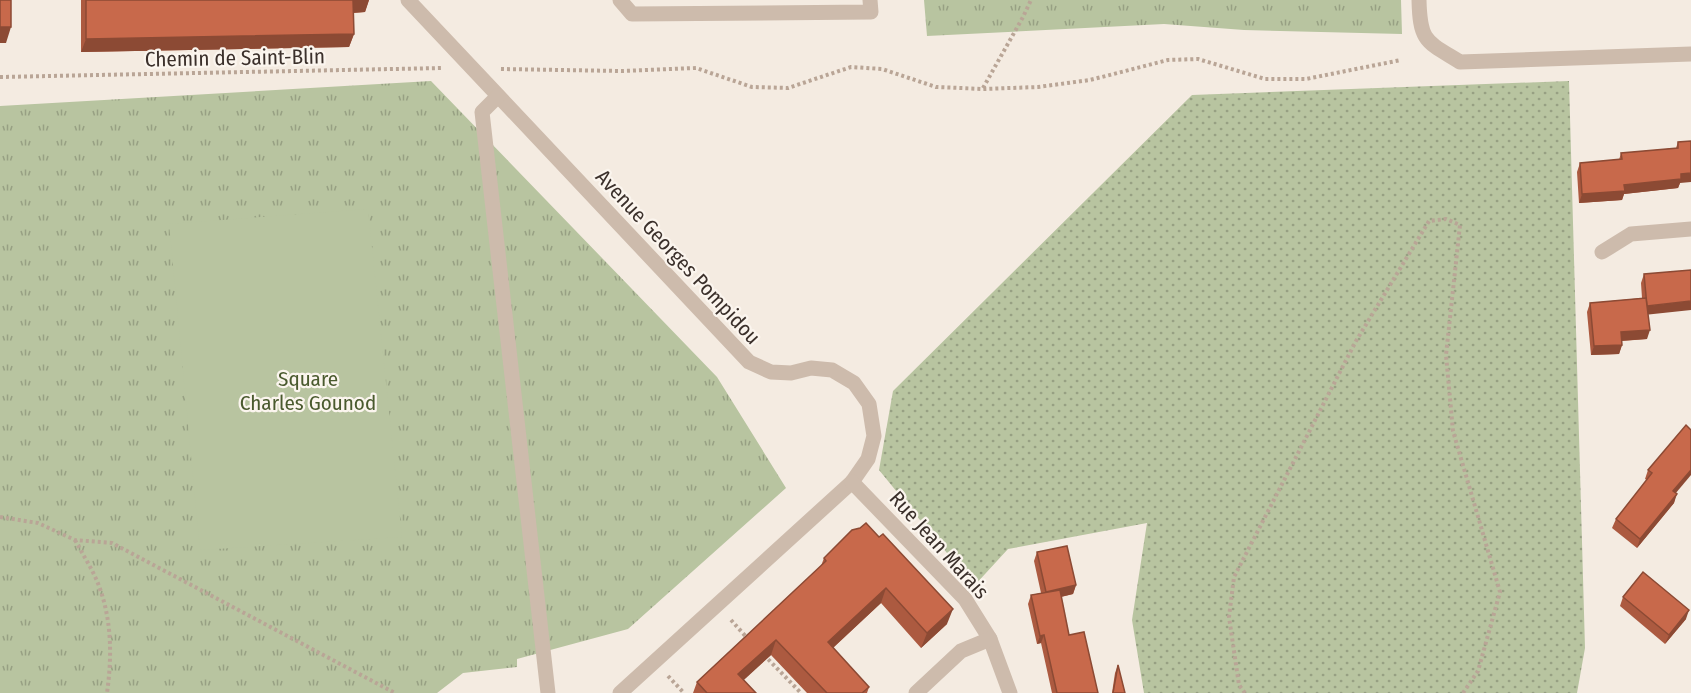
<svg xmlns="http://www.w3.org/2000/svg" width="1691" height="693" font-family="'Fira Sans Condensed',sans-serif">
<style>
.grass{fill:url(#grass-dots)}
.park{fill:url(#park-tufts)}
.pitch{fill:#b8c4a0}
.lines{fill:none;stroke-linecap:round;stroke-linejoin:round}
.path{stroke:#b9a596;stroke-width:4;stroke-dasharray:3 3;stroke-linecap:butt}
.minor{stroke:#cdbbac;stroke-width:15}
.wall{fill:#ac5a40}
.shaded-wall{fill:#8c4a34}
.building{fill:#c8694b;stroke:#8c4a34;stroke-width:1.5}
.labels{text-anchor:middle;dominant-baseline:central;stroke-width:4.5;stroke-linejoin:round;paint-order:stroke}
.street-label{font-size:21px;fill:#3b302b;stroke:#fbf5ee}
.park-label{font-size:21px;fill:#4a5a2e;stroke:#fbf5ee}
</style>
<defs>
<pattern id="grass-dots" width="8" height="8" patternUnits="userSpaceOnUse" patternTransform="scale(1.5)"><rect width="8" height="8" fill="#b8c4a0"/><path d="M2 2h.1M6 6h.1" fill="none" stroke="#97a083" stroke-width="1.8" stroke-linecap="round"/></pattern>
<pattern id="park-tufts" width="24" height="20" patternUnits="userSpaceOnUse" patternTransform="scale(1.5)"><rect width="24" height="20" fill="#b8c4a0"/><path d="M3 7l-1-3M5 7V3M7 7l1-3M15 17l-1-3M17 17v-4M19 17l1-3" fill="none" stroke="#97a083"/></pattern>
</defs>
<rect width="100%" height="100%" fill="#f4ebe1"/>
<path class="grass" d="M1569,81L1585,648L1577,693H1144L1132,620L1147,523L1008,549L974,586L879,470L893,391L1192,95Z"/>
<g class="park">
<path d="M924,0H1401L1402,34L1244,30L1164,24L927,36Z"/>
<path d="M431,81L717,377L786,488L628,629L517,659V667L463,673L437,693H0V106Z"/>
</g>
<path class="pitch" d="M368,209L402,537L200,550L169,224Z"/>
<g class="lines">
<g class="path">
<path d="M501,69L622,71L696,68L752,87L788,88L851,67L882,69L936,87L983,89L1038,87L1090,80L1168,60L1198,59L1265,79H1306L1401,60"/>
<path d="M0,77L442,68"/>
<path d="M983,88L1023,17L1031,0"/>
<path d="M0,517L38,523L75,540L112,543L395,693"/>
<path d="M75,540C83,555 93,570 99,586C112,621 112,657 107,693"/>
<path d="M731,620L748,639"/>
<path d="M764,655L801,693"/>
<path d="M668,676L684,693"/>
<path d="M1245,693L1239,685L1229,617L1234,577L1356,341L1429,221L1446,219L1460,225L1446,355L1453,431L1500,592L1478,671L1463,693"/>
</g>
<g class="minor">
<path d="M408,0L749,362L771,372L791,373L811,368L832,370L854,383L869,404L874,436L868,459L852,482L620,693"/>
<path d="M620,0L632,14L871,12L870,0"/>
<path d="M1419,0C1420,42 1426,41 1460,62L1691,54"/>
<path d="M498,96L482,112L548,693"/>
<path d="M1602,252L1631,234L1691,229"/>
<path d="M852,482L965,599L990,639L1010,693"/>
<path d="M916,693L961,651L990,639"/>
</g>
</g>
<g class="wall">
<path d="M81,0H369L365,12L354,13V34L349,47L81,52Z"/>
<path d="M1678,142L1680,183L1678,188L1624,194L1622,200L1579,203L1577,172L1580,163L1619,160L1621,153L1676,148Z"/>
<path d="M1644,274L1648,314L1647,339L1622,341V345L1619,354L1591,355L1587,312L1590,303L1642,298L1641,283Z"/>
<path d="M1648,470L1676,493L1674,503L1637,548L1612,528L1616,519L1647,480L1645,479Z"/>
<path d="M852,530L947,624L921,648L881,603L833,648L869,687L867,693H807L771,655L743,680L756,693H693L697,682L821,566L824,558Z"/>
<path d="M1037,552L1076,585L1073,594L1061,597L1069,635L1098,693H1052L1041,643L1037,644L1028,604L1031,595L1041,593L1034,561Z"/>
<path d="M1623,597L1686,619L1665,644L1620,606Z"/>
<path d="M1118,665L1125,693H1112L1115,673Z"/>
</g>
<g class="shaded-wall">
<path d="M353,0H369L365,12L349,13Z"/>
<path d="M0,27H11L6,43H0Z"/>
<path d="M354,34L349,47L81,52L86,39Z"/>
<path d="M1691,173V182L1680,183L1678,188L1624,194L1622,200L1579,203L1582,194L1681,174Z"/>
<path d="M1691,301V310L1644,315L1647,306Z"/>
<path d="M1650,330L1647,339L1618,341L1621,332Z"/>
<path d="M1622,345L1619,354L1591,355L1594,346Z"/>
<path d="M1691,470V475L1670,500L1673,491Z"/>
<path d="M1677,494L1674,503L1637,548L1640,539Z"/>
<path d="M1076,585L1073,594L1043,601L1046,592Z"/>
<path d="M886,588L881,603L823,657L828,642Z"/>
<path d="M953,609L947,624L921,648L927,633Z"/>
<path d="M1689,610L1686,619L1665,644L1669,635Z"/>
<path d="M1044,635L1041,643L1037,644L1040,636Z"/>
<path d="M776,640L771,655L733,690L738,674Z"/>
</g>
<g class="building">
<rect x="0" y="0" width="11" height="27"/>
<path d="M86,0H358H353L354,34L86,39Z"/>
<path d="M1691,141V173L1681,174V179L1624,185L1625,191L1582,194L1580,163L1622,159L1621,153L1678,148V142Z"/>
<path d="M1691,270V301L1647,306L1644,274Z"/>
<path d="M1646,298L1650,330L1621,332L1622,345L1594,346L1590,303Z"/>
<path d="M1686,425L1691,430V470L1673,491L1677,494L1640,539L1616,519L1652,473L1648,470Z"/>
<path d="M866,523L879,537L883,534L953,609L927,633L886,588L828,642L869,687L862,693H827L776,640L738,674L756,693H707L697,682L826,561L824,558L852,530L860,528Z"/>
<path d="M1067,546L1076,585L1046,592L1037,552Z"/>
<path d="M1643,572L1689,610L1669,635L1623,597Z"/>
<path d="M1060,590L1069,635L1084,632L1098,693H1057L1044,635L1040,636L1031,595Z"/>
<path d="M1118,665L1125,693H1113Z"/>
</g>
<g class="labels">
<g class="street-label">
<text transform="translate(235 58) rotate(-1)">Chemin de Saint-Blin</text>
<text transform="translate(678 257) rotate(47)">Avenue Georges Pompidou</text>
<text transform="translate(939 545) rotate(48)">Rue Jean Marais</text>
</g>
<g class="park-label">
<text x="308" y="379">Square<tspan x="308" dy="24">Charles Gounod</tspan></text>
</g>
</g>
</svg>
